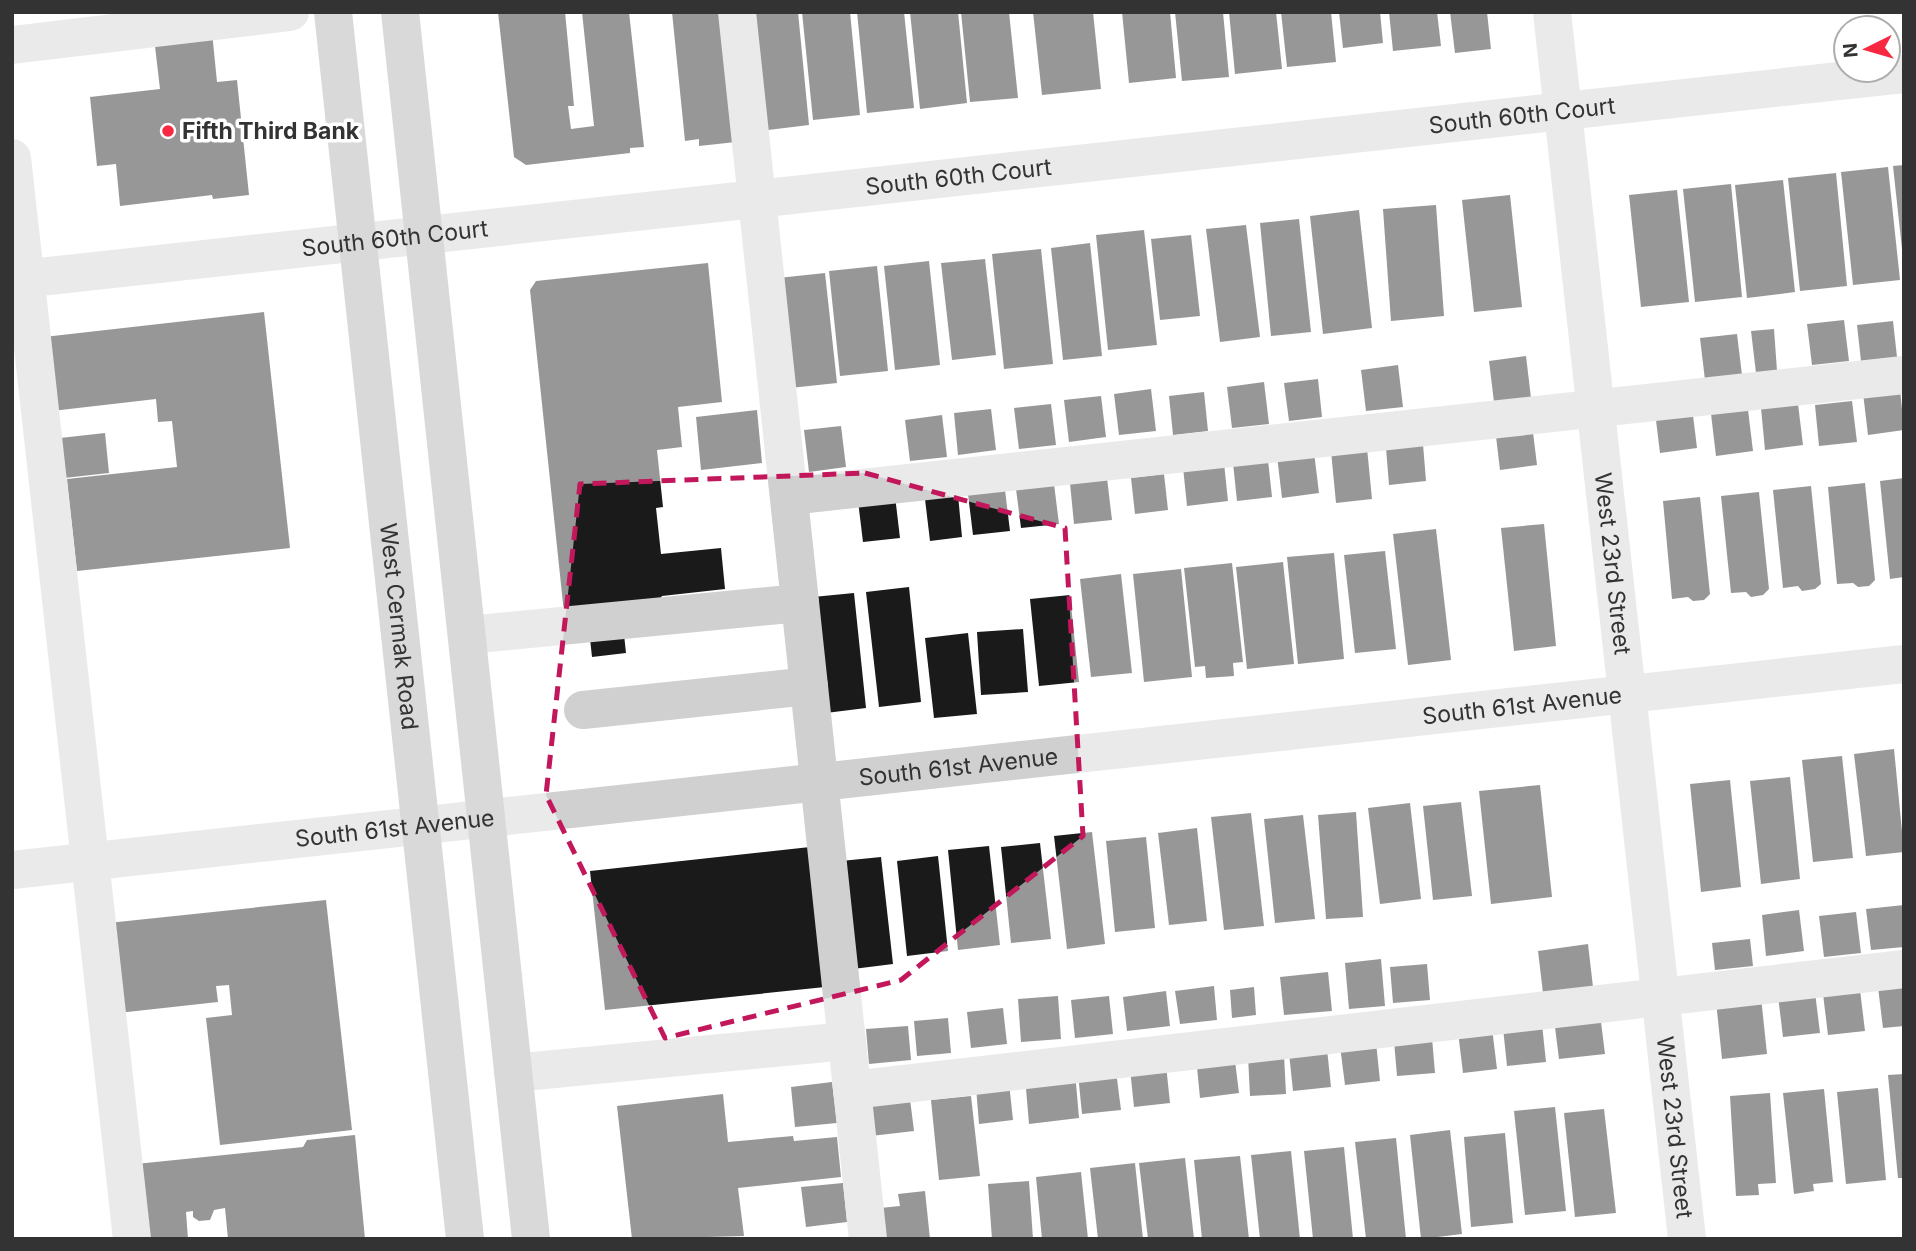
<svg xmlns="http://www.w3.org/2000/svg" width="1916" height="1251" font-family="Inter,sans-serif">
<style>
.building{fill:#1a1a1a}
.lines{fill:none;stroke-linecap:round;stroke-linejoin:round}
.minor{stroke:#d0d0d0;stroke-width:38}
.major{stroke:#ababab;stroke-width:38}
.marked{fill:none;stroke:#c2185b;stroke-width:5;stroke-dasharray:14 9;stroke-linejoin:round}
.poi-dot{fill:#f7283f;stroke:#fff;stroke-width:2.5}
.labels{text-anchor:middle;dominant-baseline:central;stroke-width:7;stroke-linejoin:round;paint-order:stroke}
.street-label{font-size:23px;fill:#333;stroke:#fff}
.poi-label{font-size:23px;font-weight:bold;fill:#333;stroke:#fff;text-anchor:start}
</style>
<rect width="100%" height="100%" fill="#fff"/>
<g class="building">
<path d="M151,12H210L217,82L237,80L249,195L213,199L212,195L120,206L116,164L97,166L90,97L160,89Z"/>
<path d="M498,12H565L574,106H568L571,129L594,126L582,12H629L644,147L630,148V153L526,165L514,157Z"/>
<path d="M672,12H722L736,142L699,146V139L685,141Z"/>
<path d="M747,12H798L809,125L759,131Z"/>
<path d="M802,12H850L860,115L813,120Z"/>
<path d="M857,12H904L914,108L867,113Z"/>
<path d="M910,12H958L967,103L920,109Z"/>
<path d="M961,12H1009L1018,98L970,102Z"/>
<path d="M1033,12H1093L1101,89L1042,95Z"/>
<path d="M1122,12H1170L1176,78L1129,83Z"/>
<path d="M1175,12H1223L1229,77L1182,81Z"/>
<path d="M1229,12H1276L1282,69L1235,74Z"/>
<path d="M1281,12H1331L1336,62L1287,67Z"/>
<path d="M1339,12H1380L1383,43L1343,48Z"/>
<path d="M1389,12H1437L1441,46L1393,51Z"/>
<path d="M1450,12H1487L1491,49L1455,53Z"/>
<path d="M1904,165V249H1902L1893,166Z"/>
<path d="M1888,167L1900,280L1853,285L1841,172Z"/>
<path d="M1836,173L1847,286L1800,291L1788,178Z"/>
<path d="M1783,180L1795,292L1747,298L1735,185Z"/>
<path d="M1731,184L1742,297L1695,302L1683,189Z"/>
<path d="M1677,190L1689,302L1641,307L1629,195Z"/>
<path d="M1510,195L1522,307L1474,312L1462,200Z"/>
<path d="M1436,205L1444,316L1391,321L1383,209Z"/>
<path d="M1359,210L1372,328L1323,334L1310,216Z"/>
<path d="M1299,219L1311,332L1271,336L1260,223Z"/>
<path d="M1246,225L1260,337L1220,342L1206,229Z"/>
<path d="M1144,230L1157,345L1108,350L1096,235Z"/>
<path d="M1191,235L1200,316L1160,320L1151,239Z"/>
<path d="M1090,243L1102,356L1063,360L1051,248Z"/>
<path d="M1041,249L1053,364L1004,369L992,254Z"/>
<path d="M985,259L996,355L952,360L941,263Z"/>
<path d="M929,261L940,365L895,370L884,266Z"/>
<path d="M708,263L722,402L678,407L682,447L657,450L663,507L656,508L661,554L721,548L725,589L662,596L657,603L621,607L626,653L592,657L587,611L564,613L530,290L536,281Z"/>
<path d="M877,266L888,371L840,376L829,271Z"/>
<path d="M825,273L837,383L790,388L778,278Z"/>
<path d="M264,312L290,548L77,571L67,479L177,467L172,421L158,422L156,399L52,411L44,337Z"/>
<path d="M1844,320L1849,361L1812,365L1807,324Z"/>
<path d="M1893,321L1897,357L1861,361L1857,325Z"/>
<path d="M1774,329L1777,371L1756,373L1751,331Z"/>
<path d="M1737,334L1742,375L1705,380L1700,338Z"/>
<path d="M1526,356L1531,398L1494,402L1489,361Z"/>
<path d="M1398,365L1403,407L1366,411L1361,370Z"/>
<path d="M1318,379L1322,417L1289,421L1284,383Z"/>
<path d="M1264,382L1269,424L1232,428L1227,387Z"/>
<path d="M1151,389L1156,431L1119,435L1114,394Z"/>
<path d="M1900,389L1904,430L1868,435L1863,393Z"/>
<path d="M1204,392L1208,431L1173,435L1169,396Z"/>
<path d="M1101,396L1106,437L1069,442L1064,400Z"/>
<path d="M1852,401L1857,442L1819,446L1815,405Z"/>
<path d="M1051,404L1056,445L1019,449L1014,408Z"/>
<path d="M1798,404L1803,445L1765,450L1761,408Z"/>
<path d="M1692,407L1697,448L1660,453L1655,412Z"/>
<path d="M991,409L996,450L958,455L954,413Z"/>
<path d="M757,410L762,463L701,470L696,417Z"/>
<path d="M1748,410L1753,451L1716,456L1711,414Z"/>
<path d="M942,415L947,457L910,461L905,420Z"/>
<path d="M1532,424L1537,465L1500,470L1495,428Z"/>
<path d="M841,426L846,467L809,472L804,430Z"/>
<path d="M105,433L109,473L64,478L60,438Z"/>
<path d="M1423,444L1426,481L1389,485L1386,448Z"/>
<path d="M1367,448L1372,499L1336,503L1331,451Z"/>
<path d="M1314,452L1319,493L1282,498L1277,456Z"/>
<path d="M1268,460L1272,497L1237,501L1233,463Z"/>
<path d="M1224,463L1228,501L1187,506L1183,467Z"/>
<path d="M1164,474L1168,510L1135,514L1131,478Z"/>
<path d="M1107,478L1112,520L1074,524L1070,483Z"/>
<path d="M1904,478V577L1890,579L1880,481Z"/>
<path d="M1865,483L1875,580L1869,586L1858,587L1853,583L1837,584L1828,487Z"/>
<path d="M1054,484L1059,524L1021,528L1016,489Z"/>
<path d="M1811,486L1821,584L1815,589L1802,591L1798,586L1783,588L1773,490Z"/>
<path d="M1005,490L1010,531L973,535L968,494Z"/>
<path d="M1759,492L1769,589L1763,595L1751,597L1746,592L1731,593L1721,496Z"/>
<path d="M958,495L962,537L930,541L925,499Z"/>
<path d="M895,496L900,538L863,542L858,501Z"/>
<path d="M1700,497L1710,594L1704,600L1693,601L1688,597L1672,599L1663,501Z"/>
<path d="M1544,524L1556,646L1514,651L1501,528Z"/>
<path d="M1436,529L1451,660L1408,665L1393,534Z"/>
<path d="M1385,551L1396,649L1355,653L1344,555Z"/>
<path d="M1334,553L1344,659L1298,664L1287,557Z"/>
<path d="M1283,562L1294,664L1247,669L1236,567Z"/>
<path d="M1232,563L1243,662L1233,663L1234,676L1206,678L1205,666L1195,667L1184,568Z"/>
<path d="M1181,569L1192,677L1144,682L1133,574Z"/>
<path d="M1121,574L1132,673L1091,677L1080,579Z"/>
<path d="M909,587L921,702L879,707L866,592Z"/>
<path d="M854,593L866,708L826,713L813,597Z"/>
<path d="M1070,595L1079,682L1039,686L1030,599Z"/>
<path d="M1023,629L1028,692L981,695L977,632Z"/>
<path d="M968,633L977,714L934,718L925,638Z"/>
<path d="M1894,749L1904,852L1866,856L1854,754Z"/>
<path d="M1842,756L1853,858L1813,862L1802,760Z"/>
<path d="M1790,777L1800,879L1761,884L1750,781Z"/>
<path d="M1730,780L1741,887L1701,892L1690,784Z"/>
<path d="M1540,785L1552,897L1491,904L1479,791Z"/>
<path d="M1461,802L1472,896L1433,900L1423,806Z"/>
<path d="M1410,803L1421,899L1380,904L1368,808Z"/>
<path d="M1356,812L1363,917L1326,919L1318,815Z"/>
<path d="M1251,813L1264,926L1224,930L1211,817Z"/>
<path d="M1303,815L1315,919L1275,923L1264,819Z"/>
<path d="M1197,828L1207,921L1169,925L1158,833Z"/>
<path d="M1092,832L1105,944L1067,949L1054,836Z"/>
<path d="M1146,837L1155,928L1115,932L1106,841Z"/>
<path d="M1040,843L1051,939L1011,943L1001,847Z"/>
<path d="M989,846L1000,945L958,950L948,850Z"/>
<path d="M810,847L825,987L605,1010L590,871Z"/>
<path d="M938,856L948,951L907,956L897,861Z"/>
<path d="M881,857L893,964L853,969L841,861Z"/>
<path d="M326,900L352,1130L220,1145L206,1018L232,1015L229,985L216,986L218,1002L118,1013L108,923Z"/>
<path d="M1904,905V947L1871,950L1866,909Z"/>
<path d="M1799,910L1804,951L1766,956L1762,915Z"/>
<path d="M1856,912L1861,953L1824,957L1819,916Z"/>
<path d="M1750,939L1753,966L1715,970L1712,943Z"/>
<path d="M1588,944L1593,987L1543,993L1538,951Z"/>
<path d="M1381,959L1385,1006L1349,1009L1345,963Z"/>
<path d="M1427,964L1430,1000L1393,1003L1390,967Z"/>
<path d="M1328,972L1332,1011L1284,1015L1280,977Z"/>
<path d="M1904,984V1026L1883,1028L1878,987Z"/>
<path d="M1214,986L1217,1020L1180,1024L1175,991Z"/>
<path d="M1254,987L1256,1015L1232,1018L1230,990Z"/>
<path d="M1860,990L1865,1031L1828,1035L1823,994Z"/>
<path d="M1166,991L1170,1026L1127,1031L1123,997Z"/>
<path d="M1815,992L1820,1033L1783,1037L1778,996Z"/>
<path d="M1058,996L1061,1039L1021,1042L1018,999Z"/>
<path d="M1109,996L1113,1034L1075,1038L1071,1000Z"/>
<path d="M1761,997L1767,1054L1722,1059L1716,1001Z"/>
<path d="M1003,1008L1007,1044L971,1048L967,1012Z"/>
<path d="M1600,1014L1605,1054L1559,1059L1554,1019Z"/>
<path d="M948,1018L951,1053L917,1056L914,1021Z"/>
<path d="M1542,1024L1546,1062L1507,1066L1503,1028Z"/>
<path d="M908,1026L911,1060L869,1064L866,1029Z"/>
<path d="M1492,1028L1497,1069L1463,1073L1458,1032Z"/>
<path d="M1432,1038L1435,1073L1397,1076L1394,1041Z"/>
<path d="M1376,1042L1380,1081L1345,1085L1340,1046Z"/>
<path d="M1327,1049L1331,1087L1293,1091L1289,1053Z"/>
<path d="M1234,1053L1239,1093L1200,1098L1196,1057Z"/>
<path d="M1284,1055L1286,1094L1250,1096L1248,1056Z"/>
<path d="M1166,1065L1170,1103L1134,1107L1130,1069Z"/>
<path d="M1116,1071L1121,1110L1082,1114L1078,1074Z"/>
<path d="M1075,1072L1079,1118L1029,1124L1025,1077Z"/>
<path d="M1904,1074V1178H1898L1888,1075Z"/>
<path d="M832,1082L837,1123L795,1127L791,1087Z"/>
<path d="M1009,1083L1013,1120L979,1124L976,1087Z"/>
<path d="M1878,1088L1886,1180L1846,1184L1837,1092Z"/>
<path d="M1824,1089L1833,1182L1813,1184L1814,1191L1794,1194L1783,1093Z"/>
<path d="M909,1091L914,1131L871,1136L867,1096Z"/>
<path d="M1770,1093L1776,1183L1758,1184L1759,1195L1736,1196L1730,1096Z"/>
<path d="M723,1094L728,1142L793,1136L794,1141L837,1137L841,1177L738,1188L744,1236L632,1239L617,1106Z"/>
<path d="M971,1096L980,1176L939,1180L931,1100Z"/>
<path d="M1555,1107L1566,1211L1525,1215L1514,1111Z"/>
<path d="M1604,1109L1616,1213L1575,1217L1564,1113Z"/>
<path d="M1450,1130L1462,1234L1421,1239L1410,1135Z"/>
<path d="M1505,1133L1513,1223L1471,1227L1464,1137Z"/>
<path d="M355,1135L365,1239H228L225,1208L214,1210L210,1220L199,1221L193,1217V1211L186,1212L188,1239H143L136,1164L303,1147L307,1140Z"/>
<path d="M1396,1138L1406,1239H1366L1355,1142Z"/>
<path d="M1344,1147L1353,1239H1313L1304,1151Z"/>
<path d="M1291,1151L1300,1239H1260L1251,1155Z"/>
<path d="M1240,1156L1249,1239H1202L1194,1160Z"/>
<path d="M1185,1158L1194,1239H1148L1139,1163Z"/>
<path d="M1135,1163L1143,1239H1098L1090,1168Z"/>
<path d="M1081,1172L1088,1239H1042L1036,1177Z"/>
<path d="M1029,1181L1033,1239H992L988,1184Z"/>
<path d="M843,1183L847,1222L806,1227L801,1187Z"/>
<path d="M925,1191L930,1239H883L880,1208L900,1206L898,1194Z"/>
</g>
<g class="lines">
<g class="minor">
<path d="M737,12L868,1239"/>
<path id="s1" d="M1552,12L1687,1239"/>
<path d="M12,45L290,12"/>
<path d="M12,158L132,1239"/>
<path id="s2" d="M12,280L1904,74"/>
<path d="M789,496L1904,375"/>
<path d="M467,635L800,603"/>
<path d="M583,710L809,686"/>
<path id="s3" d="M12,870L1904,664"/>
<path d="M513,1073L847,1041"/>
<path d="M852,1090L1904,969"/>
</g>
<g class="major">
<path id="s4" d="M333,12L465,1239"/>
<path d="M400,12L531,1239"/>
</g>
</g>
<path d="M0 0H1916V1251H0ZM865,473L1065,528L1083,836L901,980L665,1038L546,795L580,484Z" fill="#fff" fill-opacity=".55" fill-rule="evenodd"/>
<path class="marked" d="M865,473L1065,528L1083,836L901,980L665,1038L546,795L580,484Z"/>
<circle class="poi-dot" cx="168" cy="131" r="7"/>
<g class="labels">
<g class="street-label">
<text stroke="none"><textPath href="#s2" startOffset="1519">South 60th Court</textPath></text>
<text stroke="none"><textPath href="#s2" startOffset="952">South 60th Court</textPath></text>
<text stroke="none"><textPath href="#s2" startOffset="385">South 60th Court</textPath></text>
<text stroke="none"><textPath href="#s1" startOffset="555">West 23rd Street</textPath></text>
<text stroke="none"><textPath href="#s4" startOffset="618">West Cermak Road</textPath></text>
<text stroke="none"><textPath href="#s3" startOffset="1519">South 61st Avenue</textPath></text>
<text stroke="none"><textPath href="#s3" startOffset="952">South 61st Avenue</textPath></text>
<text stroke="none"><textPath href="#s3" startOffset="385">South 61st Avenue</textPath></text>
<text stroke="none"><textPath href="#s1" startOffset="1122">West 23rd Street</textPath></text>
</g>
<g class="poi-label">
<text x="182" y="131">Fifth Third Bank</text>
</g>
</g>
<rect width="1916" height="1251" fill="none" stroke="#333333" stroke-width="28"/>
<g transform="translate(1867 49) rotate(265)"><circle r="33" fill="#ffffff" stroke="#adadad" stroke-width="2"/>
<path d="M0-5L12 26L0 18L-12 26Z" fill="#f7283f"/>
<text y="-10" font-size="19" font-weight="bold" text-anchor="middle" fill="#333333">N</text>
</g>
</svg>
